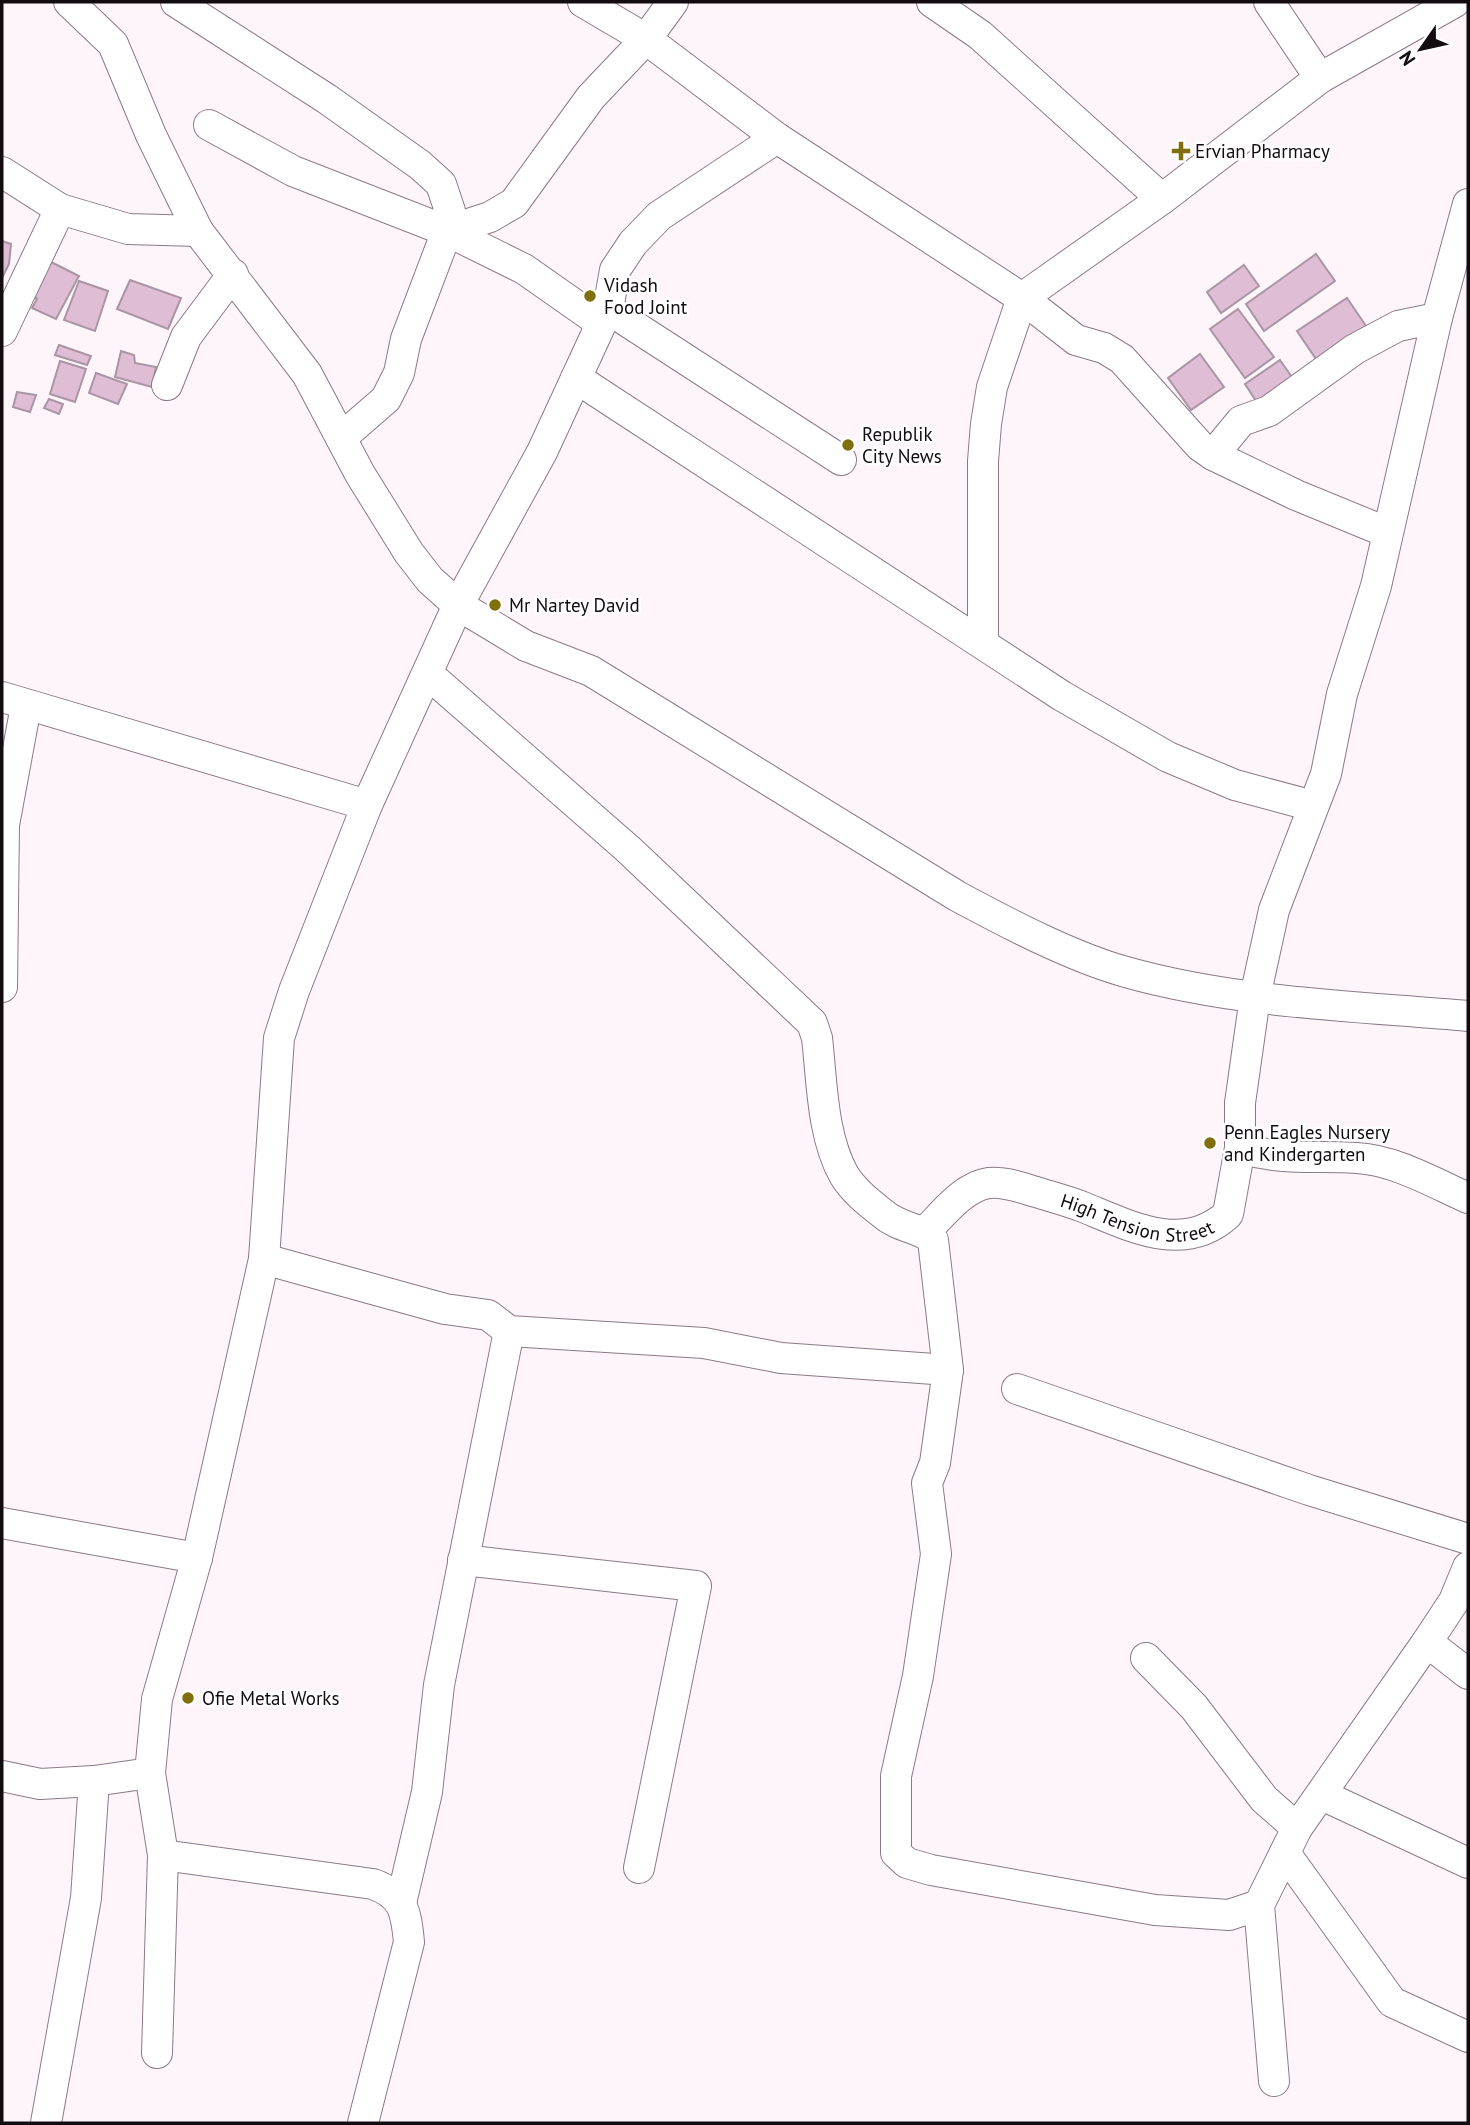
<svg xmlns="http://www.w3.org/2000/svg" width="1470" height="2125" font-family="'PT Sans',sans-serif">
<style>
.building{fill:#dfbdd5;stroke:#a995a3;stroke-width:2}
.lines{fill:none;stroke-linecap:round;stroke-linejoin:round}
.minor-casing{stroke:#8c7987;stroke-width:32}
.minor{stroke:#fff;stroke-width:30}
.poi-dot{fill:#806f0d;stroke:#fff;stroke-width:2.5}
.labels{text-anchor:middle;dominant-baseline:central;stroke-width:5;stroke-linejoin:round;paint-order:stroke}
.poi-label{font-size:19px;fill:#120b10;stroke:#fff;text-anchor:start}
.street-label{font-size:19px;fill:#120b10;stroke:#fff}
</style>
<rect width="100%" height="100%" fill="#fef5fb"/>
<g class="building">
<path d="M2,241L11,244L9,264L2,278Z"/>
<path d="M1316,254L1335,281L1264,331L1246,304Z"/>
<path d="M49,261L79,276L56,319L32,308L37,299L31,293Z"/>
<path d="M1244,265L1259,286L1221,313L1207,292Z"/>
<path d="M130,280L181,298L168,329L117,309Z"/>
<path d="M79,281L108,291L95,331L64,320Z"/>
<path d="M1347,298L1366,326L1316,359L1297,331Z"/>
<path d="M1238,309L1274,357L1245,378L1210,329Z"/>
<path d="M59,345L91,356L87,365L55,355Z"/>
<path d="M121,351L134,355L135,363L156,367L152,387L115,377Z"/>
<path d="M1200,354L1224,387L1191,410L1168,378Z"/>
<path d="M1280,360L1296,383L1260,407L1245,384Z"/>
<path d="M60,361L86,369L75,402L50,394Z"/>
<path d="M96,373L127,384L118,404L89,393Z"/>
<path d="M17,392L36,395L30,412L13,407Z"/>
<path d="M49,399L63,404L59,414L44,408Z"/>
</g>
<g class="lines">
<defs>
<g id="minor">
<path d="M69,2L113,44L151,135L198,231L307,374L360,474L409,553L430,580L458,605L526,646L591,671L957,896C1007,923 1072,957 1126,972C1236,1003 1355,1006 1468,1016"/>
<path d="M176,2L327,99L420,165L441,184L450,211L447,231L406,339L399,373L386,399L341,438"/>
<path d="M583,2L646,39L777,138L1022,298L1076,340L1104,348L1122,359L1200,446L1213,455L1296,495L1386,532"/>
<path d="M932,2L980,35L1162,199"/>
<path d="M1269,2L1320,78"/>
<path d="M209,125L293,171L447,231L524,269L601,323"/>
<path d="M2,172L60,209"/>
<path d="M447,231L490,217L514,203L591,97L646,39L673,2"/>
<path d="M608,309L841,460"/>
<path d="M2,331L60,209L128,229L198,231"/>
<path d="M576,378L1062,696L1168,757L1235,785L1313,806"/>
<path d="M167,385L186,337L233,274"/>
<path d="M1213,455L1241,421L1269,411L1355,349L1398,326L1437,318"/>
<path d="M983,641V461L986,424L992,387L1022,298L1162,199L1320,78L1455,2"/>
<path d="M428,674L628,849L812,1023L817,1038C822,1081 822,1136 844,1175C853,1190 868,1202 882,1213C900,1229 921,1227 933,1240L948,1370L935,1463L927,1483L936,1554L918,1676L896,1776V1853L907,1863L931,1870L1155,1910L1229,1915L1259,1905"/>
<path d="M2,697L367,805"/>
<path d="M2,987L4,825L26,706"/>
<path d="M1240,1148C1283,1161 1314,1155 1357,1158C1395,1160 1434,1183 1468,1198"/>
<path id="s1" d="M925,1232C942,1215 964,1186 989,1183C1004,1181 1022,1188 1036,1192C1052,1197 1068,1201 1083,1207C1130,1226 1184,1255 1228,1214L1240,1148V1103L1255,997L1274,910L1326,774L1342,694L1376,586L1437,318L1468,204"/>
<path d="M264,1259L445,1309L488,1315L509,1331L704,1343L781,1358L948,1370"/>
<path d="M1017,1389L1309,1490L1468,1539"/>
<path d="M2,1523L197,1558"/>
<path d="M463,1560L696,1586L639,1868"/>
<path d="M1427,1642L1468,1674"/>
<path d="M1146,1658L1194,1707L1264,1799L1297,1828"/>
<path d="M150,1773L163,1855L157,2053"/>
<path d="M2,1776L40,1784L94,1781"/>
<path d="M1322,1795L1468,1863"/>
<path d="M1285,1853L1392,2002L1468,2037"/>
<path d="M163,1855L373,1884C404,1895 406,1912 409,1942L363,2123"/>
<path d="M401,1903L427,1792L439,1685L509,1331"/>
<path d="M1274,2081L1259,1905L1297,1828L1427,1642L1454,1601L1468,1567"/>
<path d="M46,2123L86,1898L94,1781L150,1773L157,1699L197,1558L264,1259L279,1038L294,991L367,805L458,605L542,452L608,309L615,270L633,243L659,216L777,138"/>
</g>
</defs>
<use href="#minor" class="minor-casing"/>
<use href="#minor" class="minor"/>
</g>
<g class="poi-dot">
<path d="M1177.5 140.5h7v7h7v7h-7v7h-7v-7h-7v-7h7z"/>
<circle cx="590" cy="296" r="7"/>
<circle cx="848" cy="445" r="7"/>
<circle cx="495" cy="605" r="7"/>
<circle cx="1210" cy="1143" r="7"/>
<circle cx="188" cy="1698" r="7"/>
</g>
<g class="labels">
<g class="poi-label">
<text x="1195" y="151">Ervian Pharmacy</text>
<text x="604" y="285">Vidash<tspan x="604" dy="22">Food Joint</tspan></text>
<text x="862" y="434">Republik<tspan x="862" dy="22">City News</tspan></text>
<text x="509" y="605">Mr Nartey David</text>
<text x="1224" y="1132">Penn Eagles Nursery<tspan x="1224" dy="22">and Kindergarten</tspan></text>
<text x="202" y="1698">Ofie Metal Works</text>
</g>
<g class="street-label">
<text stroke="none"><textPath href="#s1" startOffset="236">High Tension Street</textPath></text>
</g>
</g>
<rect width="1470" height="2125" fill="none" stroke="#120b10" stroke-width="7"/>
<g transform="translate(1421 49) rotate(236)" stroke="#ffffff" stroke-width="5" paint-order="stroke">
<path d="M0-5L12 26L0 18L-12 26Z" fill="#120b10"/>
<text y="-10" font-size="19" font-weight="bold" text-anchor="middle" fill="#120b10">N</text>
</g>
</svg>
